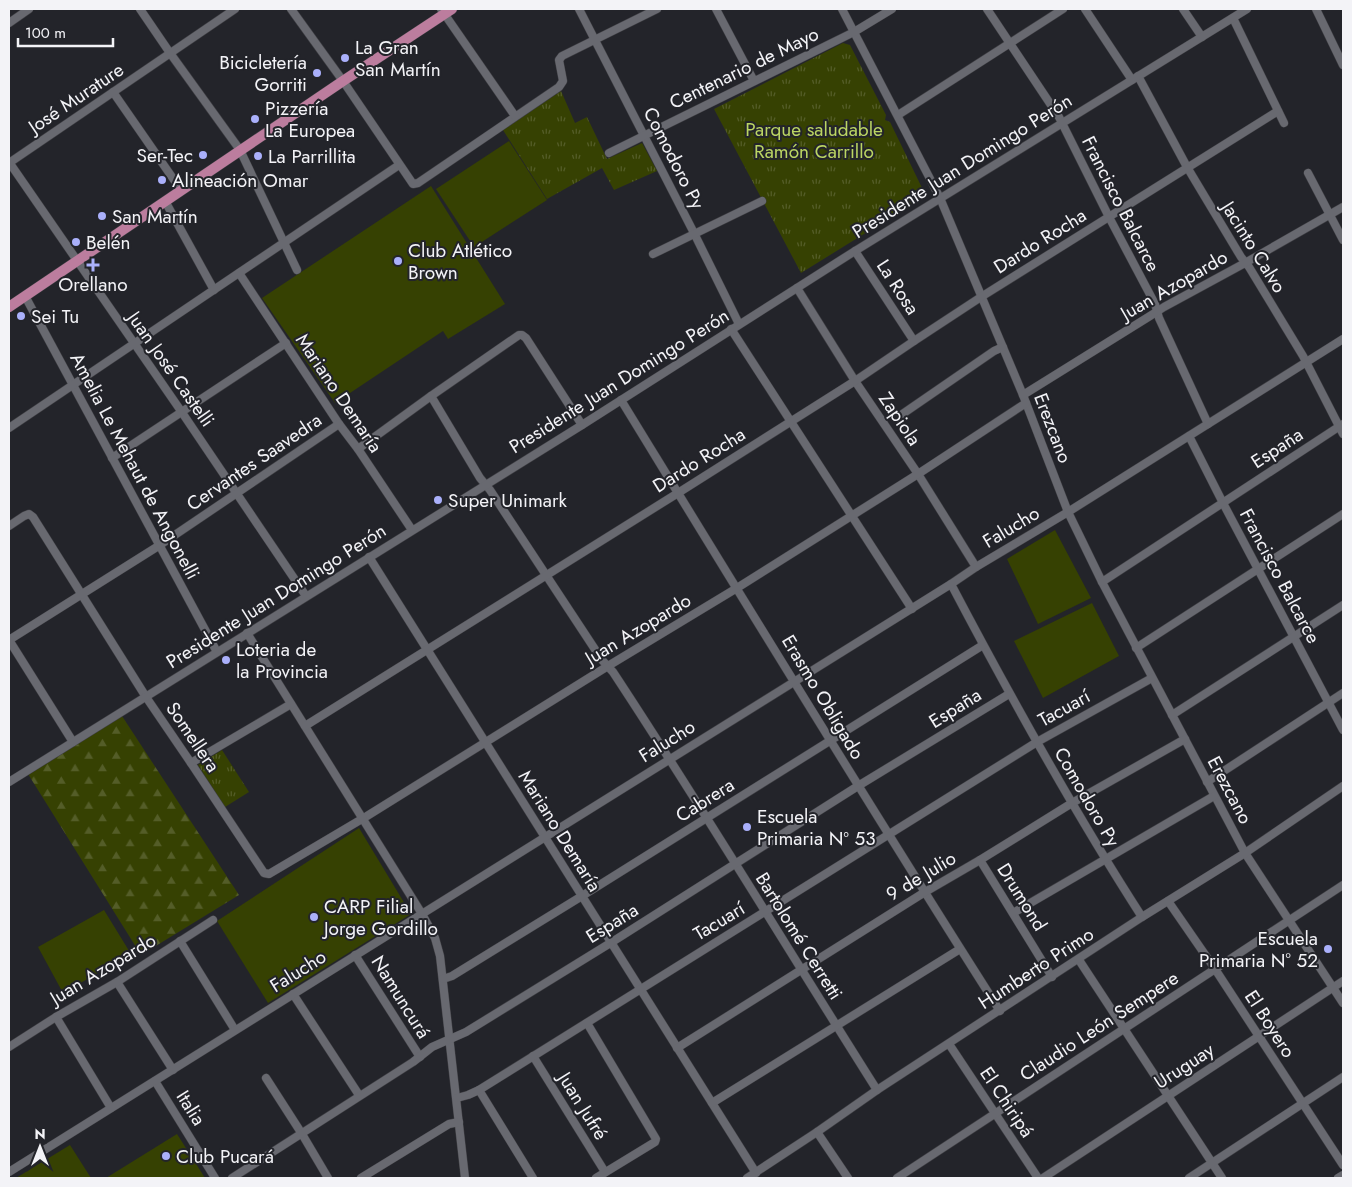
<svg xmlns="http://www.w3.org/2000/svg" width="1352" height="1187" font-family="Jost,sans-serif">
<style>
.forest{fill:url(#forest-firs)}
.park{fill:url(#park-tufts)}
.pitch{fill:#364102}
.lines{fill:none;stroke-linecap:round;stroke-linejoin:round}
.minor-casing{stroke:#404045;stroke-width:9}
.major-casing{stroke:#404045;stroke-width:11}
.minor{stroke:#686970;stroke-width:8}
.major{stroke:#bc7d9e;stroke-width:10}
.poi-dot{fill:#aab0fb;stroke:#23242a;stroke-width:2}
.labels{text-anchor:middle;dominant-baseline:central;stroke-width:4;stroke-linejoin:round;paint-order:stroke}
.poi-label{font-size:19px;fill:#f3f3f7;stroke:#23242a;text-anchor:start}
.street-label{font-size:19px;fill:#f3f3f7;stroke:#23242a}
.park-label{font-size:19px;fill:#bbd563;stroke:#23242a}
</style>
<defs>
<pattern id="forest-firs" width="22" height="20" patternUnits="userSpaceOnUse" patternTransform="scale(1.25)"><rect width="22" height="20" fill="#364102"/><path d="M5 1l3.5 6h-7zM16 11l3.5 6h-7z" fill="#545d28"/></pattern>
<pattern id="park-tufts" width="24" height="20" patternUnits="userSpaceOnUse" patternTransform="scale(1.25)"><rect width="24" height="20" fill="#364102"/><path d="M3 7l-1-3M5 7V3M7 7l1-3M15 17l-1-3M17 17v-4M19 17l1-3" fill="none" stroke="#545d28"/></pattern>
</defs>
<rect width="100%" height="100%" fill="#23242a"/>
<path class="forest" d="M122,716L239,895L141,955L28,774Z"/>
<g class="park">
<path d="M843,43L850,45L886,115L885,120L890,122L924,192L922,198L801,273L714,109Z"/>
<path d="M561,91L575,123L587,117L607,159L642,143L657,171L614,190L602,168L547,199L503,130Z"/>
<path d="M222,750L249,792L225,807L198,765Z"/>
</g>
<g class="pitch">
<path d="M509,141L547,200L474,247L436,189Z"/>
<path d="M431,186L505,304L448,339L443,331L335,403L262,298Z"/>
<path d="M1055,530L1091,598L1038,624L1007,559Z"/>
<path d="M1092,603L1119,656L1043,698L1014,641Z"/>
<path d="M359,828L411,914L268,1003L217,921Z"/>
<path d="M104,910L131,954L63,993L38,947Z"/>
<path d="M177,1134L205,1178H106Z"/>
<path d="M70,1145L91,1178H16Z"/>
</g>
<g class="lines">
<defs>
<g id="minor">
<path d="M140,9L170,53L240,150L297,270"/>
<path d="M291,9L343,81L413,184L418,183L559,87L563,81L559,60L562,56L657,9"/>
<path d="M441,9L515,116"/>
<path d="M579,9L694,233L739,324"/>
<path d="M716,9L754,81"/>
<path d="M842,9L940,198L1023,395L1068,512L1102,582L1245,853L1343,1003"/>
<path d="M987,9L1059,117L1109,217L1155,304L1159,318L1208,424"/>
<path d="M1085,9L1132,80"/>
<path d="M1183,9L1202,37"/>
<path d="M1316,9L1343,65"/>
<path d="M1233,18L1284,123"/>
<path d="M9,23L29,9"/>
<path d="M1138,76L1187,167L1241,257L1249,267L1303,356L1343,434"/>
<path d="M113,92L181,190"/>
<path d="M898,115L1063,9"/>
<path d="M609,153L854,32L892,9"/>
<path d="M9,162L181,411L306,596"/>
<path d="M9,163L235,9"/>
<path d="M1308,173L1343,240"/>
<path d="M165,201L214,290"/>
<path d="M855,251L914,341"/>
<path d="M653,254L762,201"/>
<path d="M239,273L339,424L358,449L412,530"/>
<path d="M797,288L855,381L918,474L976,567"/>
<path d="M25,296L217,652"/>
<path d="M731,329L912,609"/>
<path d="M1023,395L1150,316L1164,307L1245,263L1343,207"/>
<path d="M431,396L480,478L490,490L602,660L613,672C704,810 789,951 877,1090"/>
<path d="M621,400C746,604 871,809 1000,1011"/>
<path d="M901,415L994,351L1003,347"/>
<path d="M9,428L399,165"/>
<path d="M1189,436L1223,503L1343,730"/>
<path d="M358,449L431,396L519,335H522L526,338L582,425"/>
<path d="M112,458L286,343"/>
<path d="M9,526L24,516L29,514L33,517L146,697L191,763L264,873L269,874L367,816L608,666L737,588L918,474L1026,403"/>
<path d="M369,557L756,1173"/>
<path d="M1102,582L1343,424"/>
<path d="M951,584C1011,698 1073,810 1142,917"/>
<path d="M247,633L422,914L435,938L440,956L465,1178"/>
<path d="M9,640L160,545L339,424"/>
<path d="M9,640L73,742"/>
<path d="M1136,648L1343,514"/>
<path d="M1172,715L1343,605"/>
<path d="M305,726L678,493L855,381L914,341L981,297L1278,111"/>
<path d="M191,763L291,704"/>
<path d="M9,782L582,425L855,251L1247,9"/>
<path d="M1207,782L1343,693"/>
<path d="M980,860L1052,977"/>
<path d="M1168,901L1215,969L1343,1165"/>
<path d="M1013,913L1214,796"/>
<path d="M180,941L235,1030"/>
<path d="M355,955L420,1057"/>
<path d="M1079,960L1222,1178"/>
<path d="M443,979L452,976L582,896L983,645"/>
<path d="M117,982L173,1070"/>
<path d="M293,994L359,1095"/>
<path d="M56,1017L111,1108"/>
<path d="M587,1023L656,1139L655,1142L596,1178"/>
<path d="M949,1044L1038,1178"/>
<path d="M9,1047L56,1017L117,982L213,920"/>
<path d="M677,1048L925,892L980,860L1072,803L1185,739"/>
<path d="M533,1056L605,1172"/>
<path d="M266,1078L302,1134L328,1178"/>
<path d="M155,1081L215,1178"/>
<path d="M479,1090L533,1178"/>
<path d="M457,1098L468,1095L479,1090L1037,742L1152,678"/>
<path d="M712,1103L960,949"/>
<path d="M817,1132L848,1178"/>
<path d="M9,1172C323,976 636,779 951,584L976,567L1068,512L1343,339"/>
<path d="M232,1178L413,1062L432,1047L466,1032L612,942L858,786L1009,694"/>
<path d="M361,1178L449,1124L459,1122"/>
<path d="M747,1178L817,1132L877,1090L1142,917L1245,853L1343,786"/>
<path d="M897,1178L1343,885"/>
<path d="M1043,1178L1343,981"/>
<path d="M1189,1178L1343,1077"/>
<path d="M1338,1178L1343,1175"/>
</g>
<path id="major" d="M9,307L343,81L452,9"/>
</defs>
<use href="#minor" class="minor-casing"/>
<use href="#major" class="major-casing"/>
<use href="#minor" class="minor"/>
<use href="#major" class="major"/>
</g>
<g class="poi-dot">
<circle cx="345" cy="58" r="5"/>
<circle cx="317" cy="73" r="5"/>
<circle cx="255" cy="119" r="5"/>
<circle cx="203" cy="155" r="5"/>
<circle cx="258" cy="156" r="5"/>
<circle cx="162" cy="180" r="5"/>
<circle cx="102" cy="216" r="5"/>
<circle cx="76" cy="242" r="5"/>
<circle cx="398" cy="261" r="5"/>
<path d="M90.5 257.5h5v5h5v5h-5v5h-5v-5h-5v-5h5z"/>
<circle cx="21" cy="316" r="5"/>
<circle cx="438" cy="500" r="5"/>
<circle cx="226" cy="660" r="5"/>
<circle cx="747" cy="827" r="5"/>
<circle cx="314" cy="917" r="5"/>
<circle cx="1328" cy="949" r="5"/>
<circle cx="166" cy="1156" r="5"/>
</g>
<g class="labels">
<g class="poi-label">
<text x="355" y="47">La Gran<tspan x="355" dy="22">San Martín</tspan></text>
<text x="307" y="62" text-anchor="end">Bicicletería<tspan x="307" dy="22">Gorriti</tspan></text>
<text x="265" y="108">Pizzería<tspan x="265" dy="22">La Europea</tspan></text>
<text x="193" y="155" text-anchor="end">Ser-Tec</text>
<text x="268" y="156">La Parrillita</text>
<text x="172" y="180">Alineación Omar</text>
<text x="112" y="216">San Martín</text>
<text x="86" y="242">Belén</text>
<text x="408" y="250">Club Atlético<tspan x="408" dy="22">Brown</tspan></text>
<text x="93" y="284" text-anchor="middle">Orellano</text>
<text x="31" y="316">Sei Tu</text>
<text x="448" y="500">Super Unimark</text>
<text x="236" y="649">Loteria de<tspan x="236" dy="22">la Provincia</tspan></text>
<text x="757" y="816">Escuela<tspan x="757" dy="22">Primaria Nº 53</tspan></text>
<text x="324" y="906">CARP Filial<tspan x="324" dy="22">Jorge Gordillo</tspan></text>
<text x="1318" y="938" text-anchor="end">Escuela<tspan x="1318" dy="22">Primaria N° 52</tspan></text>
<text x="176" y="1156">Club Pucará</text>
</g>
<g class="street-label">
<text transform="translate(744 68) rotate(-26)">Centenario de Mayo</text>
<text transform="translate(76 98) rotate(-34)">José Murature</text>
<text transform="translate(674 158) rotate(63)">Comodoro Py</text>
<text transform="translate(962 166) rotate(-32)">Presidente Juan Domingo Perón</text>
<text transform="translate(1121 204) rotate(63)">Francisco Balcarce</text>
<text transform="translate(1040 241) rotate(-32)">Dardo Rocha</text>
<text transform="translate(1254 247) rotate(58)">Jacinto Calvo</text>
<text transform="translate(1174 285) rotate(-30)">Juan Azopardo</text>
<text transform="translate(898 287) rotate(57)">La Rosa</text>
<text transform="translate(171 369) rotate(55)">Juan José Castelli</text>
<text transform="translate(619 381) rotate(-32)">Presidente Juan Domingo Perón</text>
<text transform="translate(339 393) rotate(56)">Mariano Demaría</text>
<text transform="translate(900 419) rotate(56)">Zapiola</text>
<text transform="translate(1053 428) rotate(69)">Erezcano</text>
<text transform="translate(1277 448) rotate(-33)">España</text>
<text transform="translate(699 460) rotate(-32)">Dardo Rocha</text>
<text transform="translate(254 462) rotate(-34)">Cervantes Saavedra</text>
<text transform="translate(135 466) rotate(62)">Amelia Le Mehaut de Angonelli</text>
<text transform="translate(1011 527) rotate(-31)">Falucho</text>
<text transform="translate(1280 576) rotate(62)">Francisco Balcarce</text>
<text transform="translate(276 596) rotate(-32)">Presidente Juan Domingo Perón</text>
<text transform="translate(638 629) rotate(-31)">Juan Azopardo</text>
<text transform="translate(823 697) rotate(59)">Erasmo Obligado</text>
<text transform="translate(955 708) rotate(-32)">España</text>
<text transform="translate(1064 708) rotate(-29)">Tacuarí</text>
<text transform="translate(193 737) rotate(56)">Somellera</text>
<text transform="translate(667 741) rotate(-32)">Falucho</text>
<text transform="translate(1230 790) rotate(62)">Erezcano</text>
<text transform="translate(1087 797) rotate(60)">Comodoro Py</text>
<text transform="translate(705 800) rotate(-32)">Cabrera</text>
<text transform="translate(560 831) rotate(58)">Mariano Demaría</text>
<text transform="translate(921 876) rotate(-31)">9 de Julio</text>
<text transform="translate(1022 897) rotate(58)">Drumond</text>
<text transform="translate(719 921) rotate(-31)">Tacuarí</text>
<text transform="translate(612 923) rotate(-32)">España</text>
<text transform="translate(799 936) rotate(58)">Bartolomé Cerretti</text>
<text transform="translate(1036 968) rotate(-33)">Humberto Primo</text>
<text transform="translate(103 969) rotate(-31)">Juan Azopardo</text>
<text transform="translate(298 971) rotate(-32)">Falucho</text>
<text transform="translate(401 997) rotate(58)">Namuncurá</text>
<text transform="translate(1270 1024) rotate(57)">El Boyero</text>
<text transform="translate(1099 1026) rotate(-33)">Claudio León Sempere</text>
<text transform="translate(1184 1066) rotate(-33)">Uruguay</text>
<text transform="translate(1007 1102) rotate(56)">El Chiripá</text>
<text transform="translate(583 1106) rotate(58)">Juan Jufré</text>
<text transform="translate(191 1108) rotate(58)">Italia</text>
</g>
<g class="park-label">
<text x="814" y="129">Parque saludable<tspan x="814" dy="22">Ramón Carrillo</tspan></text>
</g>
</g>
<rect width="1352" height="1187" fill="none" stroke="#f3f3f7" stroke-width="20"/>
<g transform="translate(40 1147)" stroke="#23242a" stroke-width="4" paint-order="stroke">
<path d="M0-4L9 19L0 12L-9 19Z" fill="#f3f3f7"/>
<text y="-8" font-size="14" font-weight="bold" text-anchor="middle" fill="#f3f3f7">N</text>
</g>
<path d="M18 38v8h95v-8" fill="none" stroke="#f3f3f7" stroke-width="2.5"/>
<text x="25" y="38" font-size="15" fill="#f3f3f7" stroke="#23242a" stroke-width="4" paint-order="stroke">100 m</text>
</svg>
